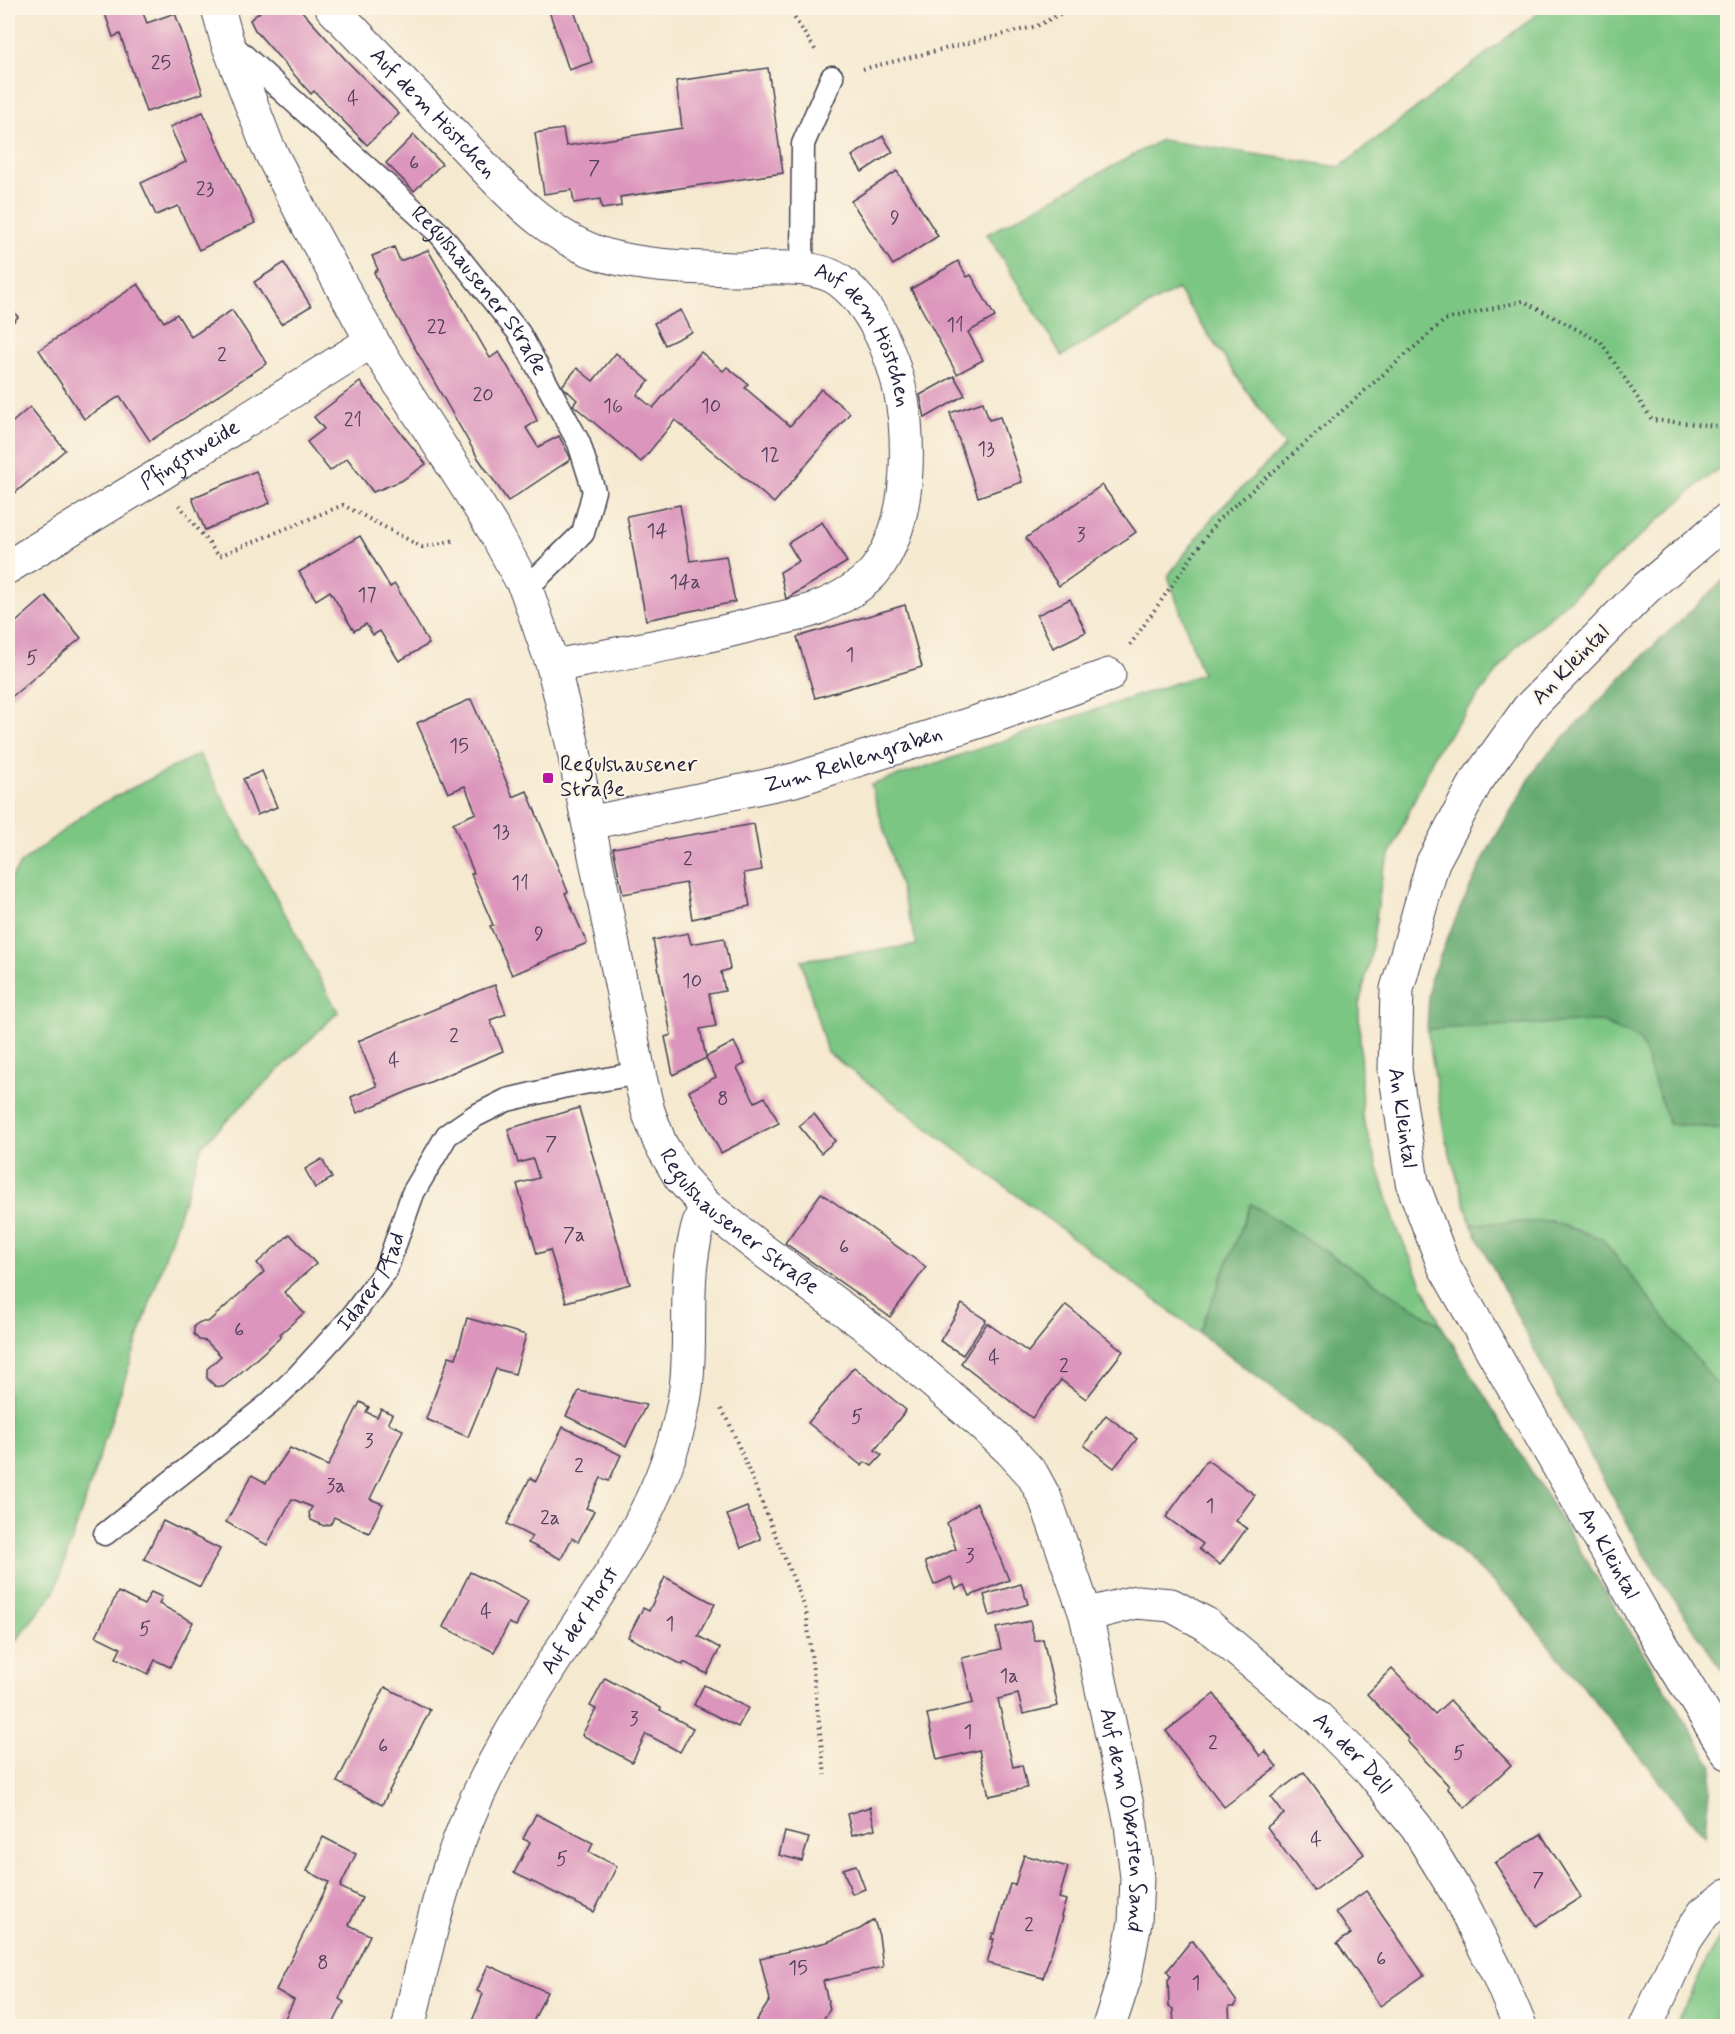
<svg xmlns="http://www.w3.org/2000/svg" width="1735" height="2034" font-family="Mynerve,sans-serif">
<style>
.green{fill:#7cc683;stroke:#4f745f;stroke-width:1.5}
.forest{fill:#65ab71;stroke:#446656;stroke-width:1.5}
.building{fill:#dc95bc}
.lines{fill:none;stroke-linecap:round;stroke-linejoin:round}
.lane-casing{stroke:#424051;stroke-width:25}
.street-casing{stroke:#424051;stroke-width:35}
.path{stroke:#424051;stroke-width:4;stroke-dasharray:1.5 4.5;stroke-linecap:butt}
.lane{stroke:#fff;stroke-width:22}
.street{stroke:#fff;stroke-width:33}
.poi-dot{fill:#b5179e;stroke:#fcf5e5;stroke-width:2}
.labels{text-anchor:middle;dominant-baseline:central;stroke-width:4.5;stroke-linejoin:round;paint-order:stroke}
.number-label{font-size:20px;fill:#503f5b}
.street-label{font-size:22px;fill:#22223b;stroke:#fcf5e5}
.poi-label{font-size:22px;fill:#22223b;stroke:#fcf5e5;text-anchor:start}
</style>
<rect width="100%" height="100%" fill="#fcf5e5"/>
<filter id="ink" filterUnits="userSpaceOnUse"><feTurbulence type="fractalNoise" baseFrequency=".0167" numOctaves="2"/><feDisplacementMap in="SourceGraphic" scale="12" xChannelSelector="R" yChannelSelector="G"/><feConvolveMatrix kernelMatrix="1 2 1 2 8 2 1 2 1" color-interpolation-filters="sRGB"/></filter>
<filter id="wash" filterUnits="userSpaceOnUse"><feTurbulence type="fractalNoise" baseFrequency=".008" numOctaves="4" result="noise"/><feDisplacementMap in="SourceGraphic" scale="24" xChannelSelector="R" yChannelSelector="G"/><feGaussianBlur stdDeviation="1.35" result="paint"/><feColorMatrix in="noise" values="0 0 0 0 0 0 0 0 0 0 0 0 0 0 0 0 0 1.4 0 .05"/><feComposite in="paint" operator="in"/></filter>
<g filter="url(#wash)">
<rect width="100%" height="100%" fill="#f5e9d0"/>
<g class="green">
<path d="M1545,8H1727V462L1697,486L1517,646L1436,751L1383,871L1370,959L1359,1006L1362,1116L1396,1226L1441,1325L1251,1204L1199,1333L827,1052L801,960L917,945L871,785L1202,674L1168,576L1215,514L1285,446L1177,289L1062,356L987,234L1161,140L1340,167Z"/>
<path d="M199,754L338,1012L202,1145L55,1591L8,1651V883L20,864L91,809Z"/>
<path d="M1600,1021L1640,1040L1669,1124L1727,1129V1398L1602,1239L1550,1221L1471,1224L1445,1137L1427,1029Z"/>
<path d="M1727,1927V2026H1675L1707,1960Z"/>
</g>
<g class="forest">
<path d="M1727,577V1129L1669,1124L1640,1040L1600,1021L1427,1029L1430,980L1459,911L1489,848L1539,763L1648,651Z"/>
<path d="M1251,1204L1441,1325L1713,1766L1705,1837L1514,1602L1339,1439L1199,1333Z"/>
<path d="M1550,1221L1602,1239L1727,1398V1678L1645,1556L1554,1389L1471,1224Z"/>
</g>
<g id="blocks">
<g class="building">
<path d="M103,8H141L147,23L175,13L203,93L146,112L120,34L113,37Z"/>
<path d="M258,8H299L346,60L399,114L367,145L314,91L311,94L255,30L250,20L261,11Z"/>
<path d="M548,8H573L592,62L569,70Z"/>
<path d="M768,68L783,173L620,197L621,206L602,209L600,199L574,203L572,190L544,194L535,133L563,129L566,146L682,128L676,81Z"/>
<path d="M203,112L255,223L199,250L178,206L156,215L141,183L186,162L170,127Z"/>
<path d="M414,135L442,164L414,191L386,163Z"/>
<path d="M883,136L893,152L862,172L852,156Z"/>
<path d="M897,171L938,236L893,265L851,201Z"/>
<path d="M394,247L400,261L428,250L490,358L499,352L530,404L537,421L526,428L538,447L559,436L571,459L508,501L478,458L385,296L374,272L378,270L372,256Z"/>
<path d="M958,261L967,277L971,275L995,317L968,332L983,360L957,374L911,289Z"/>
<path d="M284,263L311,306L281,324L254,282Z"/>
<path d="M138,284L164,322L177,314L191,337L232,310L267,363L150,441L120,396L84,419L39,350Z"/>
<path d="M8,305L18,317L8,327Z"/>
<path d="M681,310L692,332L665,345L654,323Z"/>
<path d="M701,352L723,371L727,367L748,384L745,388L790,426L821,389L850,413L774,503L675,420L641,462L573,405L577,400L562,386L577,368L593,381L616,353L649,381L637,395L653,408Z"/>
<path d="M954,376L965,395L925,418L920,395Z"/>
<path d="M360,382L426,464L401,481L373,492L347,458L330,471L307,442L324,429L314,417Z"/>
<path d="M983,402L989,420L1000,417L1022,482L978,497L950,413Z"/>
<path d="M30,407L65,450L8,499V426Z"/>
<path d="M256,471L270,503L205,530L192,498Z"/>
<path d="M1102,485L1136,532L1059,586L1026,538Z"/>
<path d="M680,505L690,561L726,556L735,602L646,620L627,516Z"/>
<path d="M822,522L847,562L786,599L780,572L799,561L788,543Z"/>
<path d="M360,536L390,587L395,584L429,644L399,661L380,631L373,635L366,624L354,631L330,591L316,600L299,572Z"/>
<path d="M46,596L81,638L8,700V629Z"/>
<path d="M1070,599L1086,632L1053,648L1037,615Z"/>
<path d="M905,605L922,667L815,698L797,637Z"/>
<path d="M471,699L513,797L527,791L568,892L565,893L587,943L512,975L490,926L493,925L471,874L474,873L453,823L476,813L465,786L448,793L417,723Z"/>
<path d="M262,771L277,807L257,815L243,779Z"/>
<path d="M754,824L762,870L744,873L750,906L692,919L686,883L623,894L613,848Z"/>
<path d="M688,933L691,944L724,938L730,969L721,972L725,991L709,994L716,1026L700,1029L706,1057L734,1042L745,1064L737,1068L755,1102L765,1097L779,1123L721,1153L689,1091L716,1077L706,1058L673,1075L665,1037L671,1035L653,940Z"/>
<path d="M495,985L506,1014L490,1020L503,1051L357,1113L351,1097L377,1086L358,1041L478,991Z"/>
<path d="M579,1108L630,1284L566,1302L550,1250L537,1254L517,1184L539,1178L533,1159L518,1163L508,1129Z"/>
<path d="M814,1114L835,1141L821,1153L799,1126Z"/>
<path d="M322,1159L332,1178L315,1188L305,1169Z"/>
<path d="M821,1193L926,1267L890,1317L785,1243Z"/>
<path d="M290,1234L316,1264L284,1292L304,1313L280,1334L282,1336L238,1375L223,1387L215,1386L207,1378V1369L221,1356L206,1341L199,1340L194,1334V1326L200,1322H208L264,1272L257,1263Z"/>
<path d="M962,1304L986,1320L963,1355L940,1341Z"/>
<path d="M1066,1305L1123,1351L1086,1399L1061,1380L1032,1418L961,1363L987,1323L1028,1352Z"/>
<path d="M467,1318L526,1335L515,1374L496,1369L468,1437L426,1419L449,1356L456,1358Z"/>
<path d="M854,1367L906,1410L875,1450L882,1455L872,1466L865,1462L862,1466L808,1423Z"/>
<path d="M579,1391L646,1405L626,1446L566,1416Z"/>
<path d="M360,1402L369,1407L366,1412L377,1417L381,1409L392,1414L388,1423L403,1430L370,1499L383,1504L369,1533L334,1517L331,1524L324,1526L311,1520L309,1513L312,1507L292,1499L267,1545L226,1522L252,1475L266,1483L290,1448L328,1466Z"/>
<path d="M1106,1415L1137,1439L1114,1468L1084,1445Z"/>
<path d="M563,1427L621,1455L609,1481L601,1478L586,1508L594,1511L578,1542L572,1538L561,1559L528,1543L532,1537L507,1524L529,1480L531,1478L536,1481Z"/>
<path d="M1207,1460L1255,1495L1236,1521L1247,1528L1220,1565L1199,1549L1203,1544L1166,1517Z"/>
<path d="M977,1503L1009,1580L970,1596L965,1585L956,1589L951,1577L934,1585L925,1562L956,1549L947,1523Z"/>
<path d="M747,1507L761,1539L741,1548L727,1515Z"/>
<path d="M163,1521L220,1549L200,1587L144,1559Z"/>
<path d="M470,1572L528,1601L516,1626L509,1623L494,1652L443,1627Z"/>
<path d="M665,1577L715,1604L698,1636L720,1648L707,1674L684,1662L683,1665L628,1637L643,1608L649,1611Z"/>
<path d="M1021,1584L1028,1604L990,1616L984,1595Z"/>
<path d="M118,1592L144,1605L151,1592L162,1597L159,1604L193,1622L170,1667L155,1660L148,1674L116,1658L121,1648L96,1636Z"/>
<path d="M1030,1621L1035,1641L1043,1639L1058,1706L1023,1714L1018,1694L998,1699L1013,1767L1022,1765L1027,1788L989,1796L979,1750L937,1760L927,1714L973,1703L962,1658L1001,1649L996,1628Z"/>
<path d="M1392,1669L1435,1714L1450,1700L1511,1765L1465,1808L1447,1788L1449,1786L1407,1741L1409,1739L1367,1694Z"/>
<path d="M605,1678L661,1708L660,1710L693,1728L680,1752L646,1734L632,1762L582,1735L596,1709L590,1706Z"/>
<path d="M704,1685L748,1708L738,1727L694,1705Z"/>
<path d="M385,1687L430,1710L382,1805L337,1782Z"/>
<path d="M1214,1694L1260,1756L1265,1751L1277,1767L1224,1807L1166,1731Z"/>
<path d="M1304,1772L1364,1854L1314,1891L1267,1827L1284,1814L1271,1797Z"/>
<path d="M870,1807L875,1829L852,1835L847,1814Z"/>
<path d="M536,1814L593,1843L589,1852L617,1866L594,1912L514,1873L530,1842L523,1839Z"/>
<path d="M785,1832L809,1838L802,1861L779,1855Z"/>
<path d="M1541,1834L1581,1897L1536,1926L1495,1863Z"/>
<path d="M323,1837L356,1854L340,1887L362,1898L349,1925L370,1935L339,1999L344,2002L332,2026H281L294,2000L276,1990L329,1882L307,1871Z"/>
<path d="M1024,1855L1068,1867L1059,1898L1066,1900L1061,1916L1063,1917L1043,1978L987,1963L994,1939H991L993,1933L995,1934L1010,1884L1015,1885Z"/>
<path d="M856,1865L865,1889L852,1894L843,1869Z"/>
<path d="M1366,1891L1424,1975L1380,2006L1337,1943L1351,1934L1336,1912Z"/>
<path d="M874,1920L879,1936L883,1967L823,1981L830,2009L819,2026H753L770,2000L760,1958L827,1942L860,1929Z"/>
<path d="M1193,1941L1237,2002L1235,2006H1229L1230,2026H1174L1173,2009L1169,2007L1168,1980L1171,1976L1167,1971L1190,1942Z"/>
<path d="M488,1965L547,1992L531,2026H470L483,1994L477,1991Z"/>
</g>
</g>
</g>
<g filter="url(#ink)">
<use href="#blocks" fill-opacity="0" stroke="#424051" stroke-width="1.5"/>
<g class="lines">
<defs>
<g id="lane">
<path id="s1" d="M232,45L440,234L519,333L579,443L594,491L583,533L526,589"/>
<path d="M802,268L803,144L832,77"/>
<path id="s2" d="M105,1534L269,1404L298,1376L350,1319L386,1270L413,1193L447,1135L475,1116L507,1100L562,1087L639,1073"/>
</g>
<g id="street">
<path id="s3" d="M218,8L227,41L267,145L308,225L372,341L468,489L495,532L526,589L553,666L572,742L639,1073L648,1111L660,1143L680,1177L705,1205L761,1249L877,1334L981,1423L1011,1451L1032,1474L1045,1498L1086,1615L1131,1824L1137,1878L1135,1922L1125,1977L1109,2026"/>
<path id="s4" d="M332,8C371,49 411,91 451,132C499,181 548,245 620,259C657,267 697,268 734,269C764,269 815,262 840,281C879,311 900,373 905,421C909,470 906,527 877,568C866,584 838,600 820,607C801,615 779,618 759,623C691,641 622,653 553,666"/>
<path id="s5" d="M1728,519L1646,588L1528,709L1476,782L1433,862L1397,989L1395,1070L1412,1182L1444,1266L1643,1614L1728,1753"/>
<path id="s6" d="M8,567L159,475L372,341"/>
<path id="s7" d="M589,823L794,780L977,722L1109,675"/>
<path id="s8" d="M1086,1615L1136,1602L1171,1605L1206,1624L1316,1716L1371,1771L1417,1828L1458,1895L1497,1972L1520,2026"/>
<path id="s9" d="M409,2026C424,1955 440,1885 468,1818C485,1776 509,1736 531,1698C575,1624 630,1556 662,1476C673,1448 682,1418 686,1388C692,1339 684,1288 695,1239C697,1228 702,1216 705,1205"/>
<path d="M1646,2026L1686,1939L1704,1913L1728,1895"/>
</g>
</defs>
<use href="#lane" class="lane-casing"/>
<use href="#street" class="street-casing"/>
<g class="path">
<path d="M788,8L816,51"/>
<path d="M863,69L1037,26L1071,8"/>
<path d="M179,505L219,556L343,505L422,547L456,540"/>
<path d="M1130,645L1217,521L1445,320L1523,301L1601,342L1652,420L1728,427"/>
<path d="M721,1409L728,1420L806,1610L825,1775"/>
</g>
<use href="#lane" class="lane"/>
<use href="#street" class="street"/>
</g>
</g>
<rect class="poi-dot" x="542" y="772" width="12" height="12" rx="3"/>
<g class="labels">
<g class="number-label">
<text x="161" y="63">25</text>
<text x="353" y="99">4</text>
<text x="414" y="163">6</text>
<text x="594" y="168">7</text>
<text x="205" y="189">23</text>
<text x="895" y="218">9</text>
<text x="955" y="325">11</text>
<text x="437" y="327">22</text>
<text x="222" y="355">2</text>
<text x="483" y="395">20</text>
<text x="613" y="406">16</text>
<text x="711" y="406">10</text>
<text x="353" y="420">21</text>
<text x="986" y="449">13</text>
<text x="770" y="455">12</text>
<text x="657" y="531">14</text>
<text x="1081" y="535">3</text>
<text x="685" y="582">14a</text>
<text x="367" y="595">17</text>
<text x="850" y="655">1</text>
<text x="32" y="658">5</text>
<text x="459" y="746">15</text>
<text x="501" y="832">13</text>
<text x="688" y="859">2</text>
<text x="520" y="883">11</text>
<text x="539" y="934">9</text>
<text x="692" y="981">10</text>
<text x="454" y="1036">2</text>
<text x="394" y="1061">4</text>
<text x="723" y="1099">8</text>
<text x="551" y="1144">7</text>
<text x="574" y="1235">7a</text>
<text x="844" y="1247">6</text>
<text x="239" y="1330">6</text>
<text x="994" y="1358">4</text>
<text x="1064" y="1366">2</text>
<text x="857" y="1417">5</text>
<text x="369" y="1441">3</text>
<text x="579" y="1466">2</text>
<text x="336" y="1486">3a</text>
<text x="1210" y="1506">1</text>
<text x="550" y="1518">2a</text>
<text x="970" y="1556">3</text>
<text x="486" y="1612">4</text>
<text x="670" y="1624">1</text>
<text x="145" y="1629">5</text>
<text x="1009" y="1676">1a</text>
<text x="634" y="1719">3</text>
<text x="968" y="1732">1</text>
<text x="1213" y="1743">2</text>
<text x="383" y="1746">6</text>
<text x="1459" y="1753">5</text>
<text x="1316" y="1840">4</text>
<text x="562" y="1859">5</text>
<text x="1538" y="1880">7</text>
<text x="1029" y="1925">2</text>
<text x="1381" y="1959">6</text>
<text x="323" y="1963">8</text>
<text x="798" y="1968">15</text>
<text x="1196" y="1983">1</text>
</g>
<g class="street-label">
<text stroke="none"><textPath href="#s4" startOffset="146">Auf dem Höstchen</textPath></text>
<text stroke="none"><textPath href="#s1" startOffset="350">Regulshausener Straße</textPath></text>
<text stroke="none"><textPath href="#s4" startOffset="668">Auf dem Höstchen</textPath></text>
<text stroke="none"><textPath href="#s6" startOffset="214">Pfingstweide</textPath></text>
<text transform="translate(1571 665) rotate(-46)">An Kleintal</text>
<text stroke="none"><textPath href="#s7" startOffset="272">Zum Rehlengraben</textPath></text>
<text stroke="none"><textPath href="#s5" startOffset="718">An Kleintal</textPath></text>
<text stroke="none"><textPath href="#s3" startOffset="1344">Regulshausener Straße</textPath></text>
<text stroke="none"><textPath href="#s2" startOffset="370">Idarer Pfad</textPath></text>
<text stroke="none"><textPath href="#s5" startOffset="1204">An Kleintal</textPath></text>
<text stroke="none"><textPath href="#s9" startOffset="444">Auf der Horst</textPath></text>
<text stroke="none"><textPath href="#s8" startOffset="322">An der Dell</textPath></text>
<text stroke="none"><textPath href="#s3" startOffset="2092">Auf dem Obersten Sand</textPath></text>
</g>
<g class="poi-label">
<text x="560" y="765">Regulshausener<tspan x="560" dy="25">Straße</tspan></text>
</g>
</g>
<rect width="1735" height="2034" fill="none" stroke="#fcf5e5" stroke-width="30"/>
</svg>
